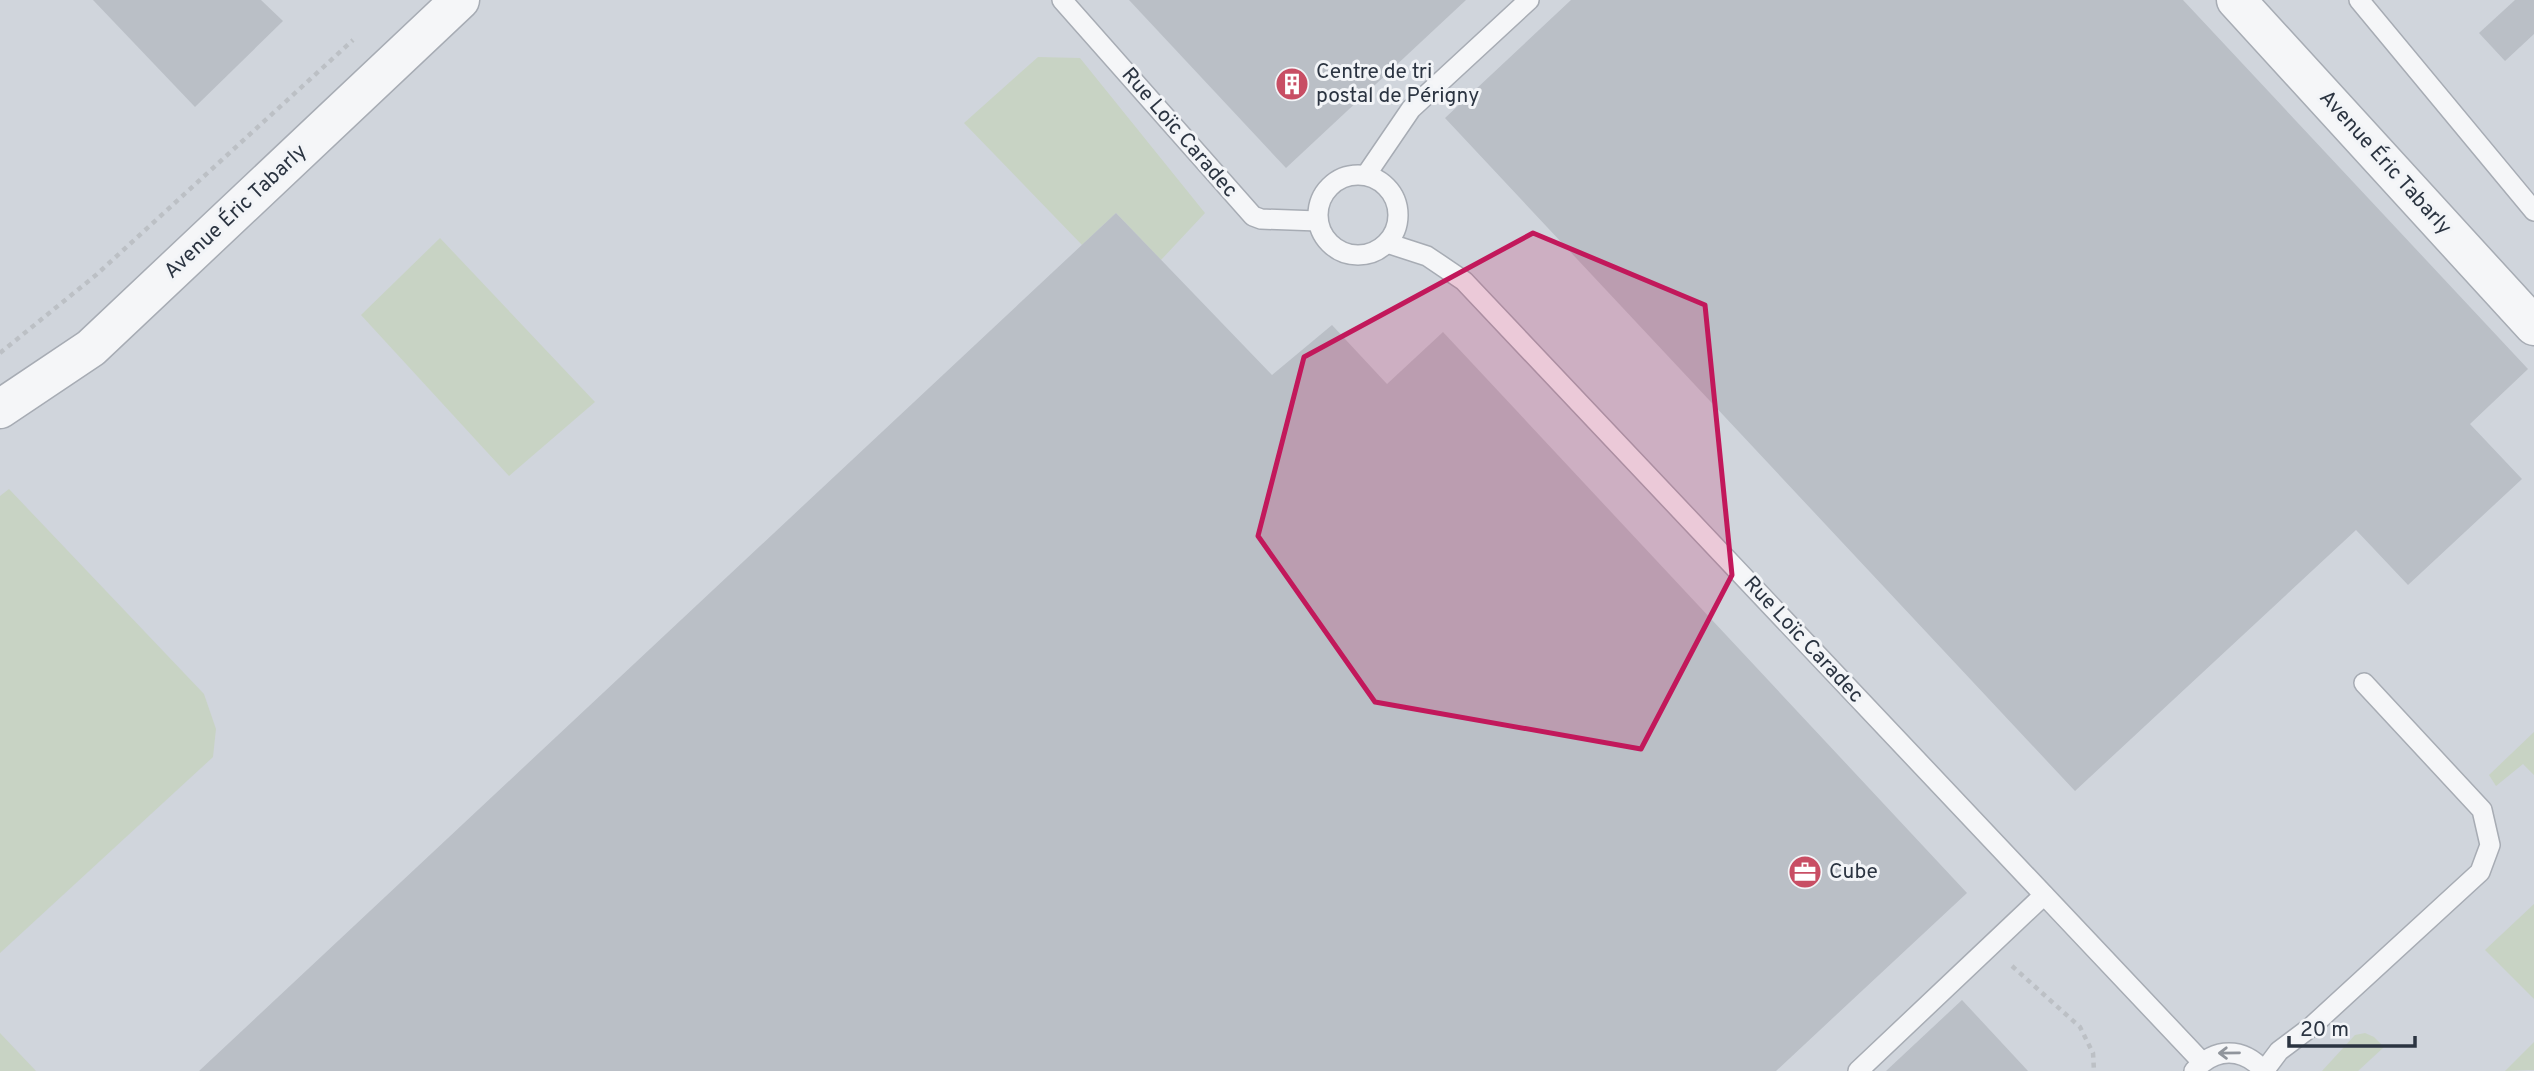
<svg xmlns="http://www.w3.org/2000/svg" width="2534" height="1071" font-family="Overpass,sans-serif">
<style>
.built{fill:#d0d5dc}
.green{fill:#c8d3c4}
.building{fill:#babfc6}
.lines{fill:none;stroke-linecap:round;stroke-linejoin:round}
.service-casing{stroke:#a7acb4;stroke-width:22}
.minor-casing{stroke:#a7acb4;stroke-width:41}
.path{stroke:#bcc0c5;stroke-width:4.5;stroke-dasharray:5 5;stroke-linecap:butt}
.service{stroke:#f5f6f8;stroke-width:19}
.minor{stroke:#f5f6f8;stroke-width:38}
.oneway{stroke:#90959c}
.marked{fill:#c2185b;fill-opacity:0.2;stroke:#c2185b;stroke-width:5;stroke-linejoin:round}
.labels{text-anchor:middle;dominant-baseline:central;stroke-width:6;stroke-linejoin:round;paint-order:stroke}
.poi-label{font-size:21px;fill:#2b3441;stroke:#f2f4f7;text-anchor:start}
.street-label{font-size:21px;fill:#2b3441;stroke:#f2f4f7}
</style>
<rect width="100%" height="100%" fill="#e2e5ea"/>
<rect class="built" x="0" y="0" width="2534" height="1071"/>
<g class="green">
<path d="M1038,57L1080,58L1205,213L1161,260L1116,213L1082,245L964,123Z"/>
<path d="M440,238L595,402L509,476L361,315Z"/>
<path d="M9,489L204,694L216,729L213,757L0,953V496Z"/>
<path d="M2534,732V775L2523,764L2496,786L2489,775Z"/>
<path d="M2534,904V999L2485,950Z"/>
<path d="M0,1033L36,1071H0Z"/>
<path d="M2365,1033L2374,1037L2384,1047L2358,1071H2322L2355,1035Z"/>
<path d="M2534,1042V1070L2505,1071Z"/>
</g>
<g class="building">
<path d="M93,0H261L283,21L195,107Z"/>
<path d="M1129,0H1466L1286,168Z"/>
<path d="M1571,0H2183L2528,369L2470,424L2522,479L2408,585L2356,530L2075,791L1445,118Z"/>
<path d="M2515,0H2534V34L2505,61L2479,33Z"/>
<path d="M1116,213L1272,375L1332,325L1387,384L1443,332L1967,893L1776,1071H199Z"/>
<path d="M1962,1000L2028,1071H1886Z"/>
</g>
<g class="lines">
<defs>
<g id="service">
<path d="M1062,0L1253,216L1261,219L1318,221"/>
<path d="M2359,0L2534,211"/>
<circle cx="1358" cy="215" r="40"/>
<path d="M1366,175L1411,109L1529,0"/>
<path d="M1387,243L1427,256L1464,281L2202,1062"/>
<path d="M1858,1071L2044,895"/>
<path d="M2194,1071C2215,1047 2243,1047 2264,1071"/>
<path d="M2264,1071L2279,1051L2311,1027L2480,872L2490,845L2482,810L2364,683"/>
</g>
<g id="minor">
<path d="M2236,0L2534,326"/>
<path d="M0,409L91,348L460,0"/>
</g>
</defs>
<use href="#service" class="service-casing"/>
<use href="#minor" class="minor-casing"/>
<g class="path">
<path d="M0,353L96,275L353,40"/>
<path d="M2012,966L2080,1027L2093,1053L2094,1071"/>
</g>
<use href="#service" class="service"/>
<use href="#minor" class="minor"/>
</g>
<defs><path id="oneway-shaft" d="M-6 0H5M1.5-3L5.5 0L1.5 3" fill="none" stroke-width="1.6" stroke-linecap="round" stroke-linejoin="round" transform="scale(1.75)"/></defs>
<use class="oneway" href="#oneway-shaft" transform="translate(2229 1053) rotate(179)"/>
<path class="marked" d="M1533,233L1705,305L1732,575L1641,749L1375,702L1258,536L1304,357Z"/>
<defs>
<symbol id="building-disc" viewBox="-11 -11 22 22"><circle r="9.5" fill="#c84e64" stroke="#f2f4f7"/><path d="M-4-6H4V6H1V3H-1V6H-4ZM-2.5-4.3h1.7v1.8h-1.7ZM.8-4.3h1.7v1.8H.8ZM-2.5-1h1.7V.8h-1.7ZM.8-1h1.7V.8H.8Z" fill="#fff"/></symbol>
<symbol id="office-disc" viewBox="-11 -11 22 22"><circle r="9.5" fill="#c84e64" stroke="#f2f4f7"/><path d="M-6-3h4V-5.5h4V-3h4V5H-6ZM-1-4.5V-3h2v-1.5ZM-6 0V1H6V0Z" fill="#fff"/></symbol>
</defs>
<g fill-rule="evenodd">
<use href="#building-disc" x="1273" y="65" width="38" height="38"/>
<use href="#office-disc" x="1786" y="853" width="38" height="38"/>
</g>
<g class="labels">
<g class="poi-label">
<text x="1316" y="72">Centre de tri<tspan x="1316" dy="24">postal de Périgny</tspan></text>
<text x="1829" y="872">Cube</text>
</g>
<g class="street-label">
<text transform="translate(1179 133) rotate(49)">Rue Loïc Caradec</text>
<text transform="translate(2385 163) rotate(48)">Avenue Éric Tabarly</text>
<text transform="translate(236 212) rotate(-43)">Avenue Éric Tabarly</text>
<text transform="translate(1803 640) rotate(47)">Rue Loïc Caradec</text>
</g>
</g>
<path d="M2289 1036v10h126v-10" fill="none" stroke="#2b3441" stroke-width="3.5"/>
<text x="2300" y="1036" font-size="21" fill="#2b3441" stroke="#f2f4f7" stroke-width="5" paint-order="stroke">20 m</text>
</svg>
